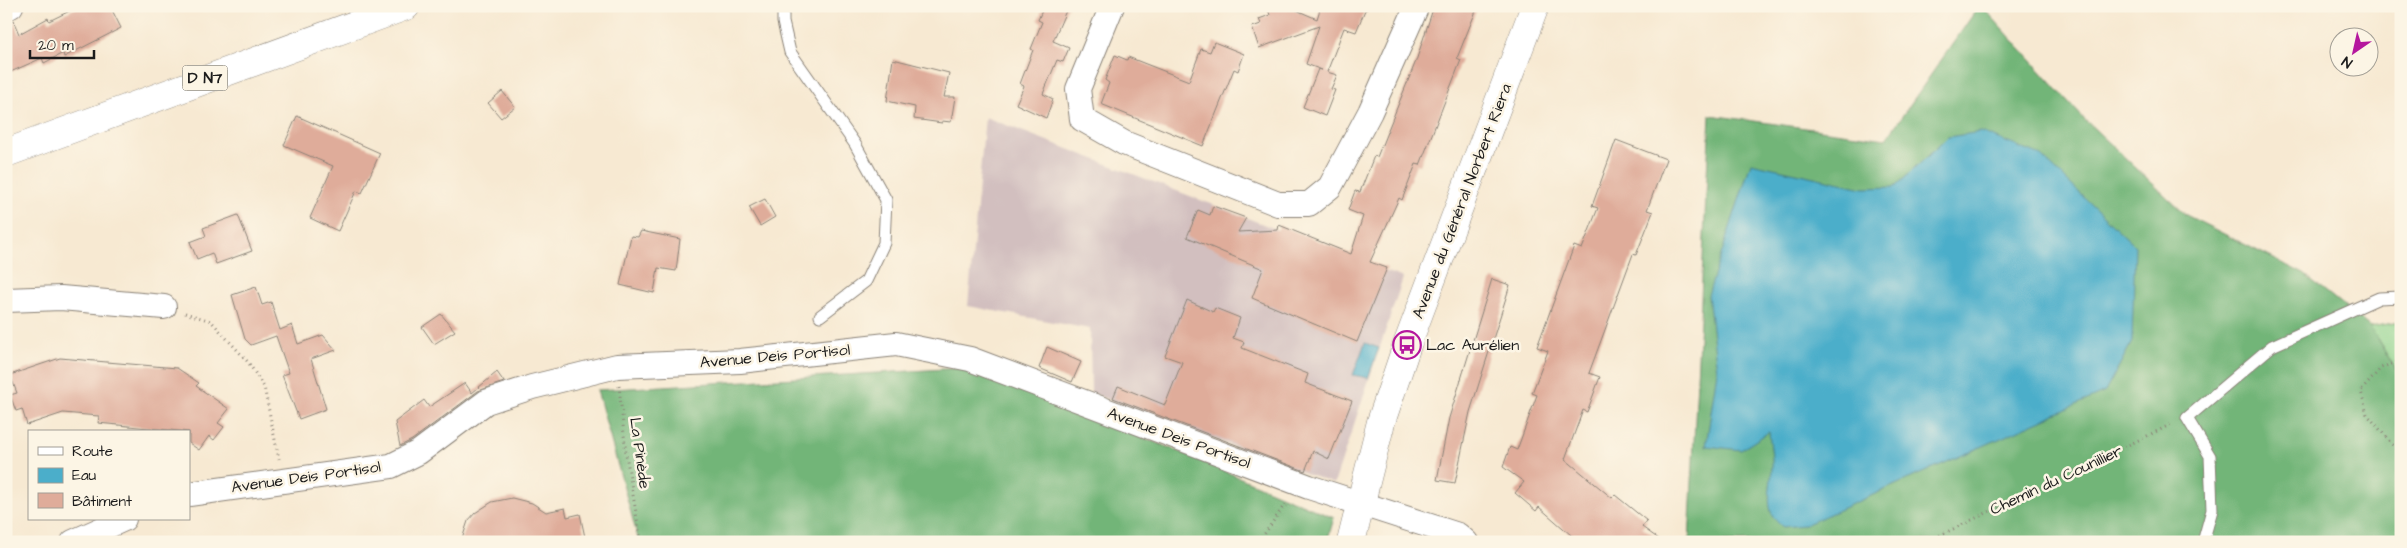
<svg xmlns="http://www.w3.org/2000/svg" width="2407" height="548" font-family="'Architects Daughter',sans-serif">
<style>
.industrial{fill:#d2bfbf}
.green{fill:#8ed38d;stroke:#557854}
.forest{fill:#72b578;stroke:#47684a}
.water{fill:#4baeca;stroke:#346573}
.building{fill:#dfac9a}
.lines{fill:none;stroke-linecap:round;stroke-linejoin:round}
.lane-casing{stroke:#8a8277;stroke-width:13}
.street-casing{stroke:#8a8277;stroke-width:26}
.secondary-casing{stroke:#8a8277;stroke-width:29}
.primary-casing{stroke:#8a8277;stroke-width:29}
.path{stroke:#8a8277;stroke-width:3;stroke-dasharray:1 4;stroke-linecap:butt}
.lane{stroke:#fff;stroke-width:11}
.street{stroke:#fff;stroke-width:24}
.secondary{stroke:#fff;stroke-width:28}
.primary{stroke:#fff;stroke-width:28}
.labels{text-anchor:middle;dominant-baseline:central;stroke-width:5;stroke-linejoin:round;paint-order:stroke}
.shield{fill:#fcf5e5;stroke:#5f5d58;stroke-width:1}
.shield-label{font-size:15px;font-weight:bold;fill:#1c1c1c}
.street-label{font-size:16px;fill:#1c1c1c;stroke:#fcf5e5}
.poi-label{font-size:16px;fill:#1c1c1c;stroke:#fcf5e5;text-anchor:start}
</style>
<rect width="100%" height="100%" fill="#fcf5e5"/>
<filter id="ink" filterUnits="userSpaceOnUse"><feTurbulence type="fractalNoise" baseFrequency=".02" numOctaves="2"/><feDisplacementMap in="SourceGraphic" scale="10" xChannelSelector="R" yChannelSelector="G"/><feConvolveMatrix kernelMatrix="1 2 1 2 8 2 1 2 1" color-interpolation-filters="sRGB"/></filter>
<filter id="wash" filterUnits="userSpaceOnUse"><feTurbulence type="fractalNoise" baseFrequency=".0096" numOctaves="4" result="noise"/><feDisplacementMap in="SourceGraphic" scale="20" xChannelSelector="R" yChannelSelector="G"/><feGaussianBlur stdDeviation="1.12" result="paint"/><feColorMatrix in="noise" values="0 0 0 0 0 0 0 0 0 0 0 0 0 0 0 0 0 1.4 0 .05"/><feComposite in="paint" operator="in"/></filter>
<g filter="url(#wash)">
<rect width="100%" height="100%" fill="#f7e9d2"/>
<path class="industrial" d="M985,117L1403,278L1334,484L1091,393L1090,329L968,306Z"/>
<path class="green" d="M2401,322V378L2370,327Z"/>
<g class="forest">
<path d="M1979,6H1982L2084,119L2186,215L2304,274L2370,327L2401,378V542H2073V540L1689,542L1710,115L1886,139Z"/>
<path d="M960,368L1173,449L1334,518L1327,542H639L597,390Z"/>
</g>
<g class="water">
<path d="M1981,132L2041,156L2135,246L2132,342L2105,392L1805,525L1783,527C1762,513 1771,488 1772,468C1773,457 1770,443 1769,432L1741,450L1706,446L1717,371L1708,295L1751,163L1863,188L1895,187L1948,137Z"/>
<path d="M1365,343L1379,348L1368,378L1353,375Z"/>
</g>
<g id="blocks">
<g class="building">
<path d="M80,6H110L121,28L64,57L63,53L44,63L42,58L6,74V21L13,20L19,34L48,18L49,21Z"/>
<path d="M1044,6H1068L1053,41L1069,48L1063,62L1057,60L1043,94L1053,99L1046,118L1016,104L1024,86L1020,84L1033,50L1031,49L1042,22L1038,20Z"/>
<path d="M1267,6H1287L1317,19L1321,6H1369V8L1365,10L1356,32L1344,28L1327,72L1337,75L1331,89L1335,90L1325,116L1303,107L1318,69L1322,70L1306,64L1319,26L1259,48L1252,27L1261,24L1259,19L1270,15Z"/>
<path d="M1434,6H1478L1457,58L1461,60L1420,165L1416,164L1402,200L1399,198L1370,262L1387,268L1357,342L1252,298L1263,269L1187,237L1198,210L1210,215L1213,206L1246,218L1238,232L1278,230L1279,225L1351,254L1363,216L1348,210L1355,191L1360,192L1374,156L1377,157L1416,61Z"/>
<path d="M1214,42L1244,54L1238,71L1234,69L1203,146L1101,104L1109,83L1105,80L1115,55L1127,60L1128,57L1189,81L1201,49L1210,52Z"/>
<path d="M893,59L949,73L944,97H955L951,122L942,121V123L914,119L915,107L887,101Z"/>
<path d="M502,91L515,107L501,118L488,103Z"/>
<path d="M297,116L380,153L362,193L356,191L338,231L310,218L333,166L284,145Z"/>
<path d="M1616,140L1666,159L1647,210L1653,212L1636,255L1633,254L1589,373L1600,377L1587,412L1583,410L1565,459L1612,498L1615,495L1647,521L1642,527L1663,542H1579L1539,507L1536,511L1515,493L1524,482L1503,467L1510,447L1517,450L1537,395L1532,393L1548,351L1537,347L1574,246L1582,249L1598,208L1592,206Z"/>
<path d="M765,199L775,217L760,226L749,207Z"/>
<path d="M238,215L252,251L216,264L212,253L197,259L190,242L206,236L203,228Z"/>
<path d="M641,231L680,239L676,271L658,268L654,293L620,285L631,236L638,237Z"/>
<path d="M1492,279L1510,285L1470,412L1455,483L1437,480L1449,418Z"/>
<path d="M256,287L262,305L271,302L280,330L292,325L298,344L323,335L336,350L311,359L326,409L299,419L282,375L289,373L276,336L251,345L245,339L232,295Z"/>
<path d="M1187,300L1213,312L1215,308L1240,318L1233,338L1244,342L1242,348L1308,374L1305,383L1352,401L1329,459L1313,451L1305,471L1113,398L1118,386L1165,405L1182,362L1165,356Z"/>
<path d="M441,314L455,331L434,344L422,327Z"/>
<path d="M1047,347L1081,362L1072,382L1039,368Z"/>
<path d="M60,358L177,368L199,383L196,386L229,409L218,423L224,427L214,440L209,436L199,450L189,443V432L98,423L99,416L63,413L27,425L22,409L16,411L10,395L17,393L10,375Z"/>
<path d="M497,372L504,382L478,391L412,440L400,446L395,422L424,400L429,407L465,383L472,393Z"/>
<path d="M512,498L532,503L546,512L565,508L567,517L580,514L586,542H461L468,521L475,513L492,502Z"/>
</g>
</g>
</g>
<g filter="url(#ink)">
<use href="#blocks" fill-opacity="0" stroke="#8a8277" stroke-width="1"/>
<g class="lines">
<defs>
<g id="lane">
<path d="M783,6V22L790,52L855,144L886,200L884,243L866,281L820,316"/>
<path d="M2203,542L2212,510L2210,456L2187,418L2272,346L2379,298L2401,297"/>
</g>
<g id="street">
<path d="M1112,6L1078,89L1082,119L1124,143L1278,204H1309L1330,187L1370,112L1417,6"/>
<path d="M6,8L11,6"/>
<path d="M6,300L61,298L164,307"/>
<path d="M189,494L391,466L419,452L486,402L532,387L617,366L740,361L896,344L970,359L1309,487L1458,535L1466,542"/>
<path d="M73,542L124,519"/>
</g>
<path id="secondary" d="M1351,542L1381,422L1407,345L1535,6"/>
<path id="primary" d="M6,153L406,6"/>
</defs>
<use href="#lane" class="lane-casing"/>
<use href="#street" class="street-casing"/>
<use href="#secondary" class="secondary-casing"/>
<use href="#primary" class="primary-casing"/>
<g class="path">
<path d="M185,313L211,321L248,362L264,387L279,459"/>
<path d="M2401,360L2381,368L2361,391L2367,414L2401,455"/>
<path d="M619,386L626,454L641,542"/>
<path d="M1259,542L1283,507L1289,503"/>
<path d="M1926,542L2172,424"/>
</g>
<use href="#lane" class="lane"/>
<use href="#street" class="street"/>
<use href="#secondary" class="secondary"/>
<use href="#primary" class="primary"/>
</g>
</g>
<defs>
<symbol id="bus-ring" viewBox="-11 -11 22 22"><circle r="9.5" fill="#fcf5e5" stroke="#b5179e" stroke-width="1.5"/><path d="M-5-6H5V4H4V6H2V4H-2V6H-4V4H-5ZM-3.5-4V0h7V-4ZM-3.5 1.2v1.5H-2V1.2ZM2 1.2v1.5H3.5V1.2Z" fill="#b5179e"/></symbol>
</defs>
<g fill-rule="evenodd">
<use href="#bus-ring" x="1391" y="329" width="32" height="32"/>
</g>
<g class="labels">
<rect class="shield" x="182.5" y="65.5" width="45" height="25" rx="4"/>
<g class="shield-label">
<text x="205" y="78">D N7</text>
</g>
<g class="street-label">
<text transform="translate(1462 201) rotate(-69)">Avenue du Général Norbert Riera</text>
<text transform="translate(775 356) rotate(-5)">Avenue Deis Portisol</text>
<text transform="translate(1179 438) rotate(20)">Avenue Deis Portisol</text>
<text transform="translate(640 453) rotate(82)">La Pinède</text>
<text transform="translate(306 477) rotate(-8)">Avenue Deis Portisol</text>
<text transform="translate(2056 480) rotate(-25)">Chemin du Counillier</text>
</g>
<g class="poi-label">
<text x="1426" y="345">Lac Aurélien</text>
</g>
</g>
<rect width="2407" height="548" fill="none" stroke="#fcf5e5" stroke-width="25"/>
<rect x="28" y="430" width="162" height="90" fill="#fcf5e5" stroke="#a29e95"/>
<rect x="38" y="447" width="25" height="8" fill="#ffffff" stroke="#a29e95"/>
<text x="72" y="456" font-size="15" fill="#1c1c1c">Route</text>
<rect x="38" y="468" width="25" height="15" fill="#4baeca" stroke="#a29e95"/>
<text x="72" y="480" font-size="15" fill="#1c1c1c">Eau</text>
<rect x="38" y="493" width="25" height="15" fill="#dfac9a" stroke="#a29e95"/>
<text x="72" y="506" font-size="15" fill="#1c1c1c">Bâtiment</text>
<g transform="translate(2354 52) rotate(214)"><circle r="24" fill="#fcf5e5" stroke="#a29e95"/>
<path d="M0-4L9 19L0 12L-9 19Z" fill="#b5179e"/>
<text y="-8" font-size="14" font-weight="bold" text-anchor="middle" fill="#1c1c1c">N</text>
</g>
<path d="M30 50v8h64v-8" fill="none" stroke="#1c1c1c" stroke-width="2.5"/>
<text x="38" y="50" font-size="15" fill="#1c1c1c" stroke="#fcf5e5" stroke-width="4" paint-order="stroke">20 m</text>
</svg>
